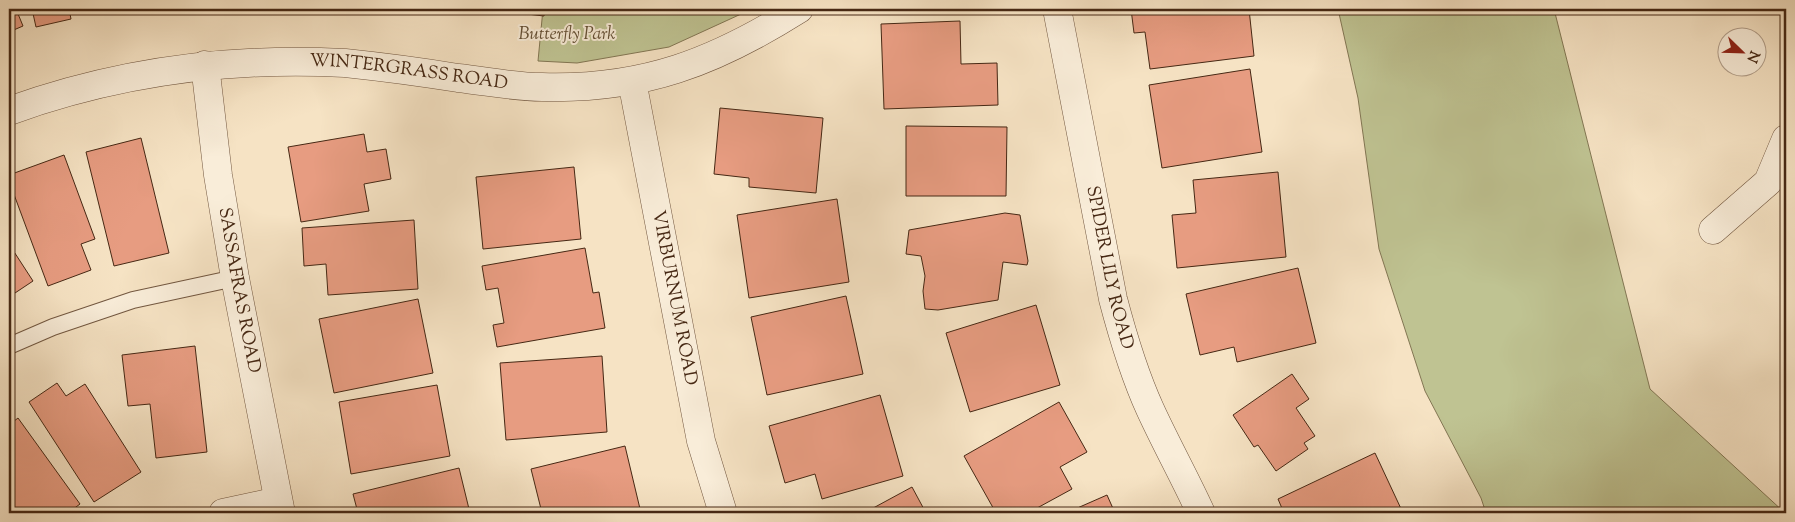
<svg xmlns="http://www.w3.org/2000/svg" width="1795" height="522" font-family="'Sorts Mill Goudy',serif">
<style>
.green{fill:#bfc392;stroke:#827653}
.building{fill:#e79c81;stroke:#462814}
.lines{fill:none;stroke-linecap:round;stroke-linejoin:round}
.service-casing{stroke:#725740;stroke-width:18}
.minor-casing{stroke:#725740;stroke-width:29}
.service{stroke:#f9edd9;stroke-width:16}
.minor{stroke:#f9edd9;stroke-width:28}
.labels{text-anchor:middle;dominant-baseline:central;stroke-width:4;stroke-linejoin:round;paint-order:stroke}
.park-label{font-size:18px;font-style:italic;fill:#644f34;stroke:#f9edd9}
.street-label{font-size:18px;fill:#462814;stroke:#f9edd9}
</style>
<rect width="100%" height="100%" fill="#f6e3c4"/>
<filter id="stains"><feTurbulence type="fractalNoise" baseFrequency=".004" numOctaves="4"/><feColorMatrix values="0 0 0 0 .2 0 0 0 0 .09 0 0 0 0 .02 0 0 0 .5 -.17"/></filter>
<radialGradient id="worn" r=".72"><stop offset=".6" stop-color="#630" stop-opacity="0"/><stop offset="1" stop-color="#630" stop-opacity=".3"/></radialGradient>
<g class="green">
<path d="M543,9H752L669,47L577,63L538,61Z"/>
<path d="M1338,9H1554L1650,389L1785,513H1486L1481,498L1425,391L1379,249L1358,98Z"/>
</g>
<g class="building">
<path d="M9,9H16L23,26L9,32Z"/>
<path d="M32,9H69L71,19L36,27Z"/>
<path d="M484,9H545L544,16Z"/>
<path d="M1131,9H1249L1254,56L1150,69L1145,32L1134,33Z"/>
<path d="M960,21L961,64L997,63L998,105L884,109L881,24Z"/>
<path d="M1250,69L1262,152L1162,168L1149,85Z"/>
<path d="M720,108L823,118L816,193L749,187V178L714,174Z"/>
<path d="M906,126L1007,127L1006,196H906Z"/>
<path d="M364,134L367,152L386,149L391,179L364,184L369,211L301,222L288,147Z"/>
<path d="M141,138L169,253L114,266L86,152Z"/>
<path d="M64,155L95,239L81,244L91,270L48,286L9,181V175Z"/>
<path d="M574,167L581,239L483,249L476,177Z"/>
<path d="M1278,172L1286,257L1177,268L1172,215L1196,213L1193,180Z"/>
<path d="M837,199L849,282L749,298L737,215Z"/>
<path d="M1005,213L1020,215L1028,261L1027,265L1003,262L998,300L938,310L925,309L923,291L925,276L921,256L906,254L909,230Z"/>
<path d="M414,220L418,289L328,295L326,264L304,266L302,228Z"/>
<path d="M9,244L33,281L9,297Z"/>
<path d="M585,248L593,293L599,292L605,328L497,347L493,325L504,323L498,288L486,290L482,266Z"/>
<path d="M1298,268L1316,343L1237,362L1234,347L1200,355L1186,294Z"/>
<path d="M846,296L863,374L767,395L751,317Z"/>
<path d="M418,299L433,373L334,393L319,319Z"/>
<path d="M1036,305L1060,385L970,412L946,333Z"/>
<path d="M195,346L207,452L156,458L150,404L128,406L122,355Z"/>
<path d="M602,356L607,432L506,440L500,363Z"/>
<path d="M1292,374L1309,399L1296,408L1315,436L1304,443L1308,449L1276,471L1258,445L1254,447L1233,415Z"/>
<path d="M57,383L66,396L85,384L141,472L94,502L29,402Z"/>
<path d="M437,385L450,456L351,474L339,402Z"/>
<path d="M880,395L903,476L822,499L815,474L785,483L769,426Z"/>
<path d="M1059,402L1087,452L1060,467L1072,489L1028,513H996L964,456Z"/>
<path d="M18,418L80,504L68,513H12L9,509V425Z"/>
<path d="M625,446L641,513H542L531,469Z"/>
<path d="M1375,453L1403,513H1284L1278,499Z"/>
<path d="M459,468L470,513H358L353,494Z"/>
<path d="M912,487L926,513H864Z"/>
<path d="M1107,495L1115,513H1066Z"/>
</g>
<g class="lines">
<defs>
<path id="service" d="M9,346L53,327L133,300L235,278"/>
<g id="minor">
<path id="s1" d="M1057,9L1113,299C1123,337 1134,374 1150,409C1166,444 1185,478 1201,513"/>
<path id="s2" d="M205,65L218,175L235,278L281,513"/>
<path id="s3" d="M632,81L701,441L723,513"/>
<path id="s4" d="M9,111C117,72 230,57 345,63C383,67 421,72 458,78C486,81 514,87 542,87C643,90 715,62 799,9"/>
<path d="M1713,230L1768,182L1786,139"/>
<path d="M223,513L278,501"/>
</g>
</defs>
<use href="#service" class="service-casing"/>
<use href="#minor" class="minor-casing"/>
<use href="#service" class="service"/>
<use href="#minor" class="minor"/>
</g>
<g class="labels">
<g class="park-label">
<text x="567" y="35">Butterfly Park</text>
</g>
<g class="street-label">
<text stroke="none"><textPath href="#s4" startOffset="406">WINTERGRASS ROAD</textPath></text>
<text stroke="none"><textPath href="#s1" startOffset="264">SPIDER LILY ROAD</textPath></text>
<text stroke="none"><textPath href="#s2" startOffset="228">SASSAFRAS ROAD</textPath></text>
<text stroke="none"><textPath href="#s3" startOffset="221">VIRBURNUM ROAD</textPath></text>
</g>
</g>
<rect width="1795" height="522" fill="none" stroke="#f6e3c4" stroke-width="30"/>
<rect x="10" y="10" width="1775" height="502" fill="none" stroke="#462814" stroke-width="2.5"/>
<rect x="15" y="15" width="1765" height="492" fill="none" stroke="#462814"/>
<g transform="translate(1742 52) rotate(113)"><circle r="24" fill="#f9edd9" stroke="#b19e8a"/>
<path d="M0-4L9 19L0 12L-9 19Z" fill="#8f2418"/>
<text y="-8" font-size="14" font-weight="bold" text-anchor="middle" fill="#462814">N</text>
</g>
<rect width="100%" height="100%" filter="url(#stains)"/>
<rect width="100%" height="100%" fill="url(#worn)"/>
</svg>
